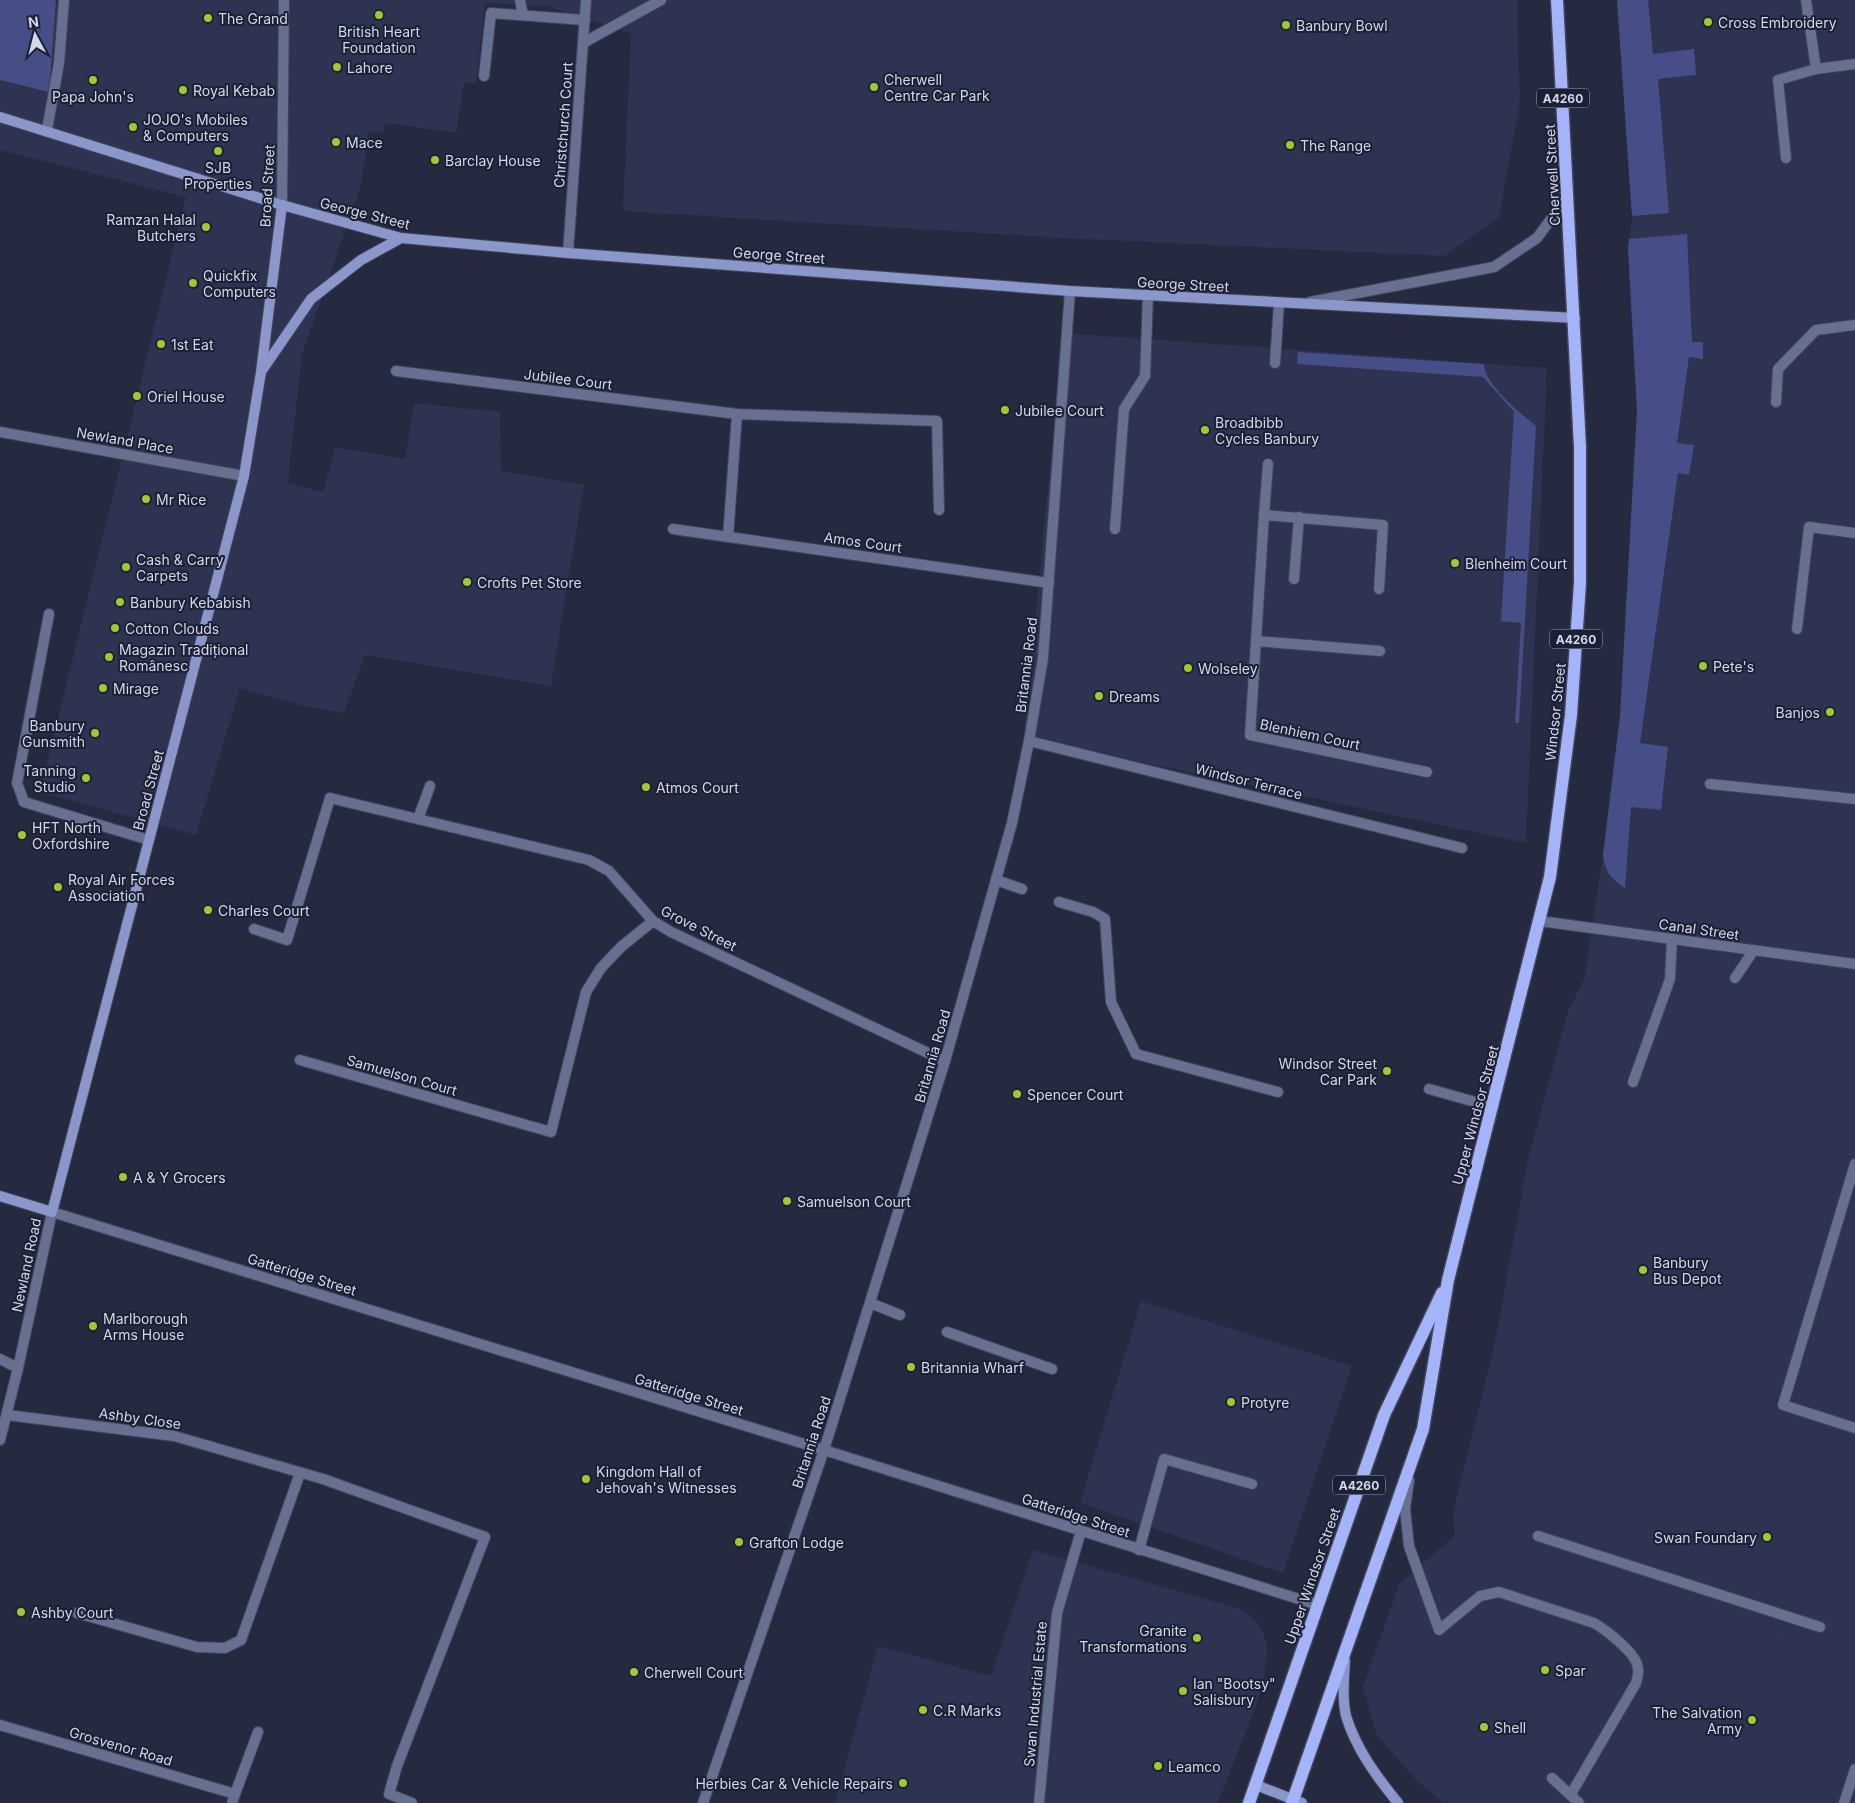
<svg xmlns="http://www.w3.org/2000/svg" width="1855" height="1803" font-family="Inter,sans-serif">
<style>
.built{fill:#2d3350;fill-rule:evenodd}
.green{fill:#464e87}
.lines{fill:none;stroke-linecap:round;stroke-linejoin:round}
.lane-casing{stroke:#41465b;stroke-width:12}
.street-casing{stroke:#41465b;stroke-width:12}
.secondary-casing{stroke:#41465b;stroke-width:12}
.primary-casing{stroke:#41465b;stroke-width:15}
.lane{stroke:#687091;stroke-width:10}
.street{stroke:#687091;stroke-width:10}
.secondary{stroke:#8b96cb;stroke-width:10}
.primary{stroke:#a5b3f8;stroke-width:12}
.poi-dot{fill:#9dca31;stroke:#1c2036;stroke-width:2}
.labels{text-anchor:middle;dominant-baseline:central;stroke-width:4;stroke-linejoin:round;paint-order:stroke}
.shield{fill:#1c2036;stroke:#9ca0b1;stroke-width:1}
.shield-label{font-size:12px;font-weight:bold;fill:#d3d7e6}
.poi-label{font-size:14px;fill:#d3d7e6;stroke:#1c2036;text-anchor:start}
.street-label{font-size:14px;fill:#d3d7e6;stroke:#1c2036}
</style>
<rect width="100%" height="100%" fill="#252a41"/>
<g class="built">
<path d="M0,0H1517L1520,101L1499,218L1444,256L1063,238L623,211L631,34L547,6L485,3L476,84L464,82L456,133L385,123L383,133L369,131L361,186L302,354L288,483L323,492L335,447L405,459L414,403L500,412L501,471L584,485L551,686L365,655L344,713L307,707L240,688L196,835L40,792L186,197L0,150Z"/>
<path d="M1617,0H1855V1803H1443L1417,1781L1376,1734L1363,1687L1399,1585L1455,1535L1453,1513L1496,1337L1528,1159L1567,1014L1584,979L1603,855L1620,716L1637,410L1628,248L1632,216ZM1649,1597L1825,1653L1817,1651Z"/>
<path d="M1063,333L1547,368L1526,843L1137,761L1024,734Z"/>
<path d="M1141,1301L1352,1366L1283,1573L1080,1503Z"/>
<path d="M1033,1550L1234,1607L1249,1614L1260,1626L1267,1643V1654L1262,1689L1218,1803H835L878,1646L991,1676Z"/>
</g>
<g class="green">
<path d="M0,0H56L49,92L0,80Z"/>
<path d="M1617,0H1648L1653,54L1694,49L1696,75L1658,79L1669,213L1632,216Z"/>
<path d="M1687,234L1692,342H1703V359L1689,357L1677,443L1694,445L1689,475L1678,473L1640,743L1668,747L1661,810L1631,807L1625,888C1611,879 1605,871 1603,855L1620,716L1637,410L1628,248L1629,239Z"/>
<path d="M1298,352L1484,364C1485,385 1520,413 1536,426L1519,723H1515L1521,623L1501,621L1514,412L1483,377L1297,364Z"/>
</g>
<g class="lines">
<defs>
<g id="lane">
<path d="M520,0L523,15"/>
<path d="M1806,0L1816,69L1855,64"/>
<path d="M583,43L661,0"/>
<path d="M47,130L59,63L64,0"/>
<path d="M1786,158L1778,80L1816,69"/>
<path d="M1310,302L1494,267L1537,238L1568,196"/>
<path d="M1275,363L1279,303"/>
<path d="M1776,402L1778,369L1816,330L1855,325"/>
<path d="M1268,464L1264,515L1383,525L1379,589"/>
<path d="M1264,515L1250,735L1427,772"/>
<path d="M1115,529L1124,409L1145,376L1148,295"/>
<path d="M1294,579L1299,517"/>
<path d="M49,614L17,783L24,802L149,840"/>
<path d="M1797,629L1809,527L1855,533"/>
<path d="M1256,641L1380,651"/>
<path d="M1029,741L1462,848"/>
<path d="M1710,784L1855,799"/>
<path d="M996,880L1022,889"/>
<path d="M254,929L287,940L330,798"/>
<path d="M1735,978L1754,950"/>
<path d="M1633,1082L1670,979L1672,939"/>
<path d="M1429,1089L1493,1107"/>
<path d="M1855,1164L1783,1405L1855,1428"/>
<path d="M870,1303L900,1315"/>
<path d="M947,1332L1052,1369"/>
<path d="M0,1359L18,1368"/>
<path d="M323,1479L485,1537L397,1766L389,1794L412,1803"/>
<path d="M1409,1480L1405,1509L1409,1546L1439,1630L1480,1596L1499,1592L1594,1623C1606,1630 1633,1651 1637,1664C1639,1670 1638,1677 1636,1683L1571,1794"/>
<path d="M1538,1536L1820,1627"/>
<path d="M1139,1550L1164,1459L1252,1484"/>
<path d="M77,1613L197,1647L225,1648L241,1640L300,1473"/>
<path d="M1552,1778L1579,1803"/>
<path d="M1039,1803L1057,1613L1081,1531"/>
<path d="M1844,1803L1855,1769"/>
</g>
<g id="street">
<path d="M484,76L491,13L585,20"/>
<path d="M282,205L284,0"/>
<path d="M568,253L586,0"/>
<path d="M396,371L737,414L937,421L939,510"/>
<path d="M0,432L244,476"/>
<path d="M673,529L1049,583"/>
<path d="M728,537L737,414"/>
<path d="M330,798L589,860L609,871L653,921L671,932L945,1061"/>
<path d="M418,819L430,786"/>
<path d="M1059,902L1093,912L1105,919L1111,1002L1136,1054L1278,1092"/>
<path d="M1540,921L1855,964"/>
<path d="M300,1060L551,1132L586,992L601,968L621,947L653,921"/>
<path d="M7,1415L174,1436L323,1479"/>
<path d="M0,1440L18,1368L52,1212L824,1450L1318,1605"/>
<path d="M0,1725L235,1794L232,1803"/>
<path d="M235,1794L258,1732"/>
<path d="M703,1803L824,1450L945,1061L1012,823L1029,741L1043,658L1070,291"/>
</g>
<g id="secondary">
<path d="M0,117L282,205L401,238L568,253L1070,291L1575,318"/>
<path d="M263,369L311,299L361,260L401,238"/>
<path d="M0,1196L52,1212L244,476L261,372L282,205"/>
<path d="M1345,1661C1344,1679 1342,1698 1346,1716C1356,1749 1377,1777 1398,1803"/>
<path d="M1256,1785L1302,1803"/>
</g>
<g id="primary">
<path d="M1249,1803L1384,1415L1442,1293"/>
<path d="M1292,1803L1423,1429L1448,1280L1550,877L1571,715L1580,583V447L1557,0"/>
</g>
</defs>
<use href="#lane" class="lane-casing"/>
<use href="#street" class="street-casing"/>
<use href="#secondary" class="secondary-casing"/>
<use href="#primary" class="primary-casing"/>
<use href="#lane" class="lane"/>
<use href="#street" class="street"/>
<use href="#secondary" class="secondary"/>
<use href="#primary" class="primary"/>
</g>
<g class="poi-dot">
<circle cx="379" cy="15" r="5"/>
<circle cx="208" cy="18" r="5"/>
<circle cx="1708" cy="22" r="5"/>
<circle cx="1286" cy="25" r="5"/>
<circle cx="337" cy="67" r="5"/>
<circle cx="93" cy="80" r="5"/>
<circle cx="874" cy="87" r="5"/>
<circle cx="183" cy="90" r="5"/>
<circle cx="133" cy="127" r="5"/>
<circle cx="336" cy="142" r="5"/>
<circle cx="1290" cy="145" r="5"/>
<circle cx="218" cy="151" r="5"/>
<circle cx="435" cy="160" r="5"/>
<circle cx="206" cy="227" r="5"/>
<circle cx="193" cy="283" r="5"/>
<circle cx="161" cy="344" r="5"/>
<circle cx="137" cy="396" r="5"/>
<circle cx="1005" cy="410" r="5"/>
<circle cx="1205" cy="430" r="5"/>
<circle cx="146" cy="499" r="5"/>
<circle cx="1455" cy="563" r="5"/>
<circle cx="126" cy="567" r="5"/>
<circle cx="467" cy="582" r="5"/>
<circle cx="120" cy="602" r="5"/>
<circle cx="115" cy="628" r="5"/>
<circle cx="109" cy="657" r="5"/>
<circle cx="1703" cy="666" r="5"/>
<circle cx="1188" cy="668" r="5"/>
<circle cx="103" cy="688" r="5"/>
<circle cx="1099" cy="696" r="5"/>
<circle cx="1830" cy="712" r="5"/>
<circle cx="95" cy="733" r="5"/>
<circle cx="86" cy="778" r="5"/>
<circle cx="646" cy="787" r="5"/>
<circle cx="22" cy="835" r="5"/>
<circle cx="58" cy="887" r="5"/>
<circle cx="208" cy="910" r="5"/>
<circle cx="1387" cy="1071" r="5"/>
<circle cx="1017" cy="1094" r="5"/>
<circle cx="123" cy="1177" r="5"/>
<circle cx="787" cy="1201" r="5"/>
<circle cx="1643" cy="1270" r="5"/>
<circle cx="93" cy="1326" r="5"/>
<circle cx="911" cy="1367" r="5"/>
<circle cx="1231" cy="1402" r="5"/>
<circle cx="586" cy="1479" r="5"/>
<circle cx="1767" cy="1537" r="5"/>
<circle cx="739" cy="1542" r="5"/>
<circle cx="21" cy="1612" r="5"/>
<circle cx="1197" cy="1638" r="5"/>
<circle cx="1545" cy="1670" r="5"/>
<circle cx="634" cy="1672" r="5"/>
<circle cx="1183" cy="1691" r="5"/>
<circle cx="923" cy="1710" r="5"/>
<circle cx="1752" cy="1720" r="5"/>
<circle cx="1484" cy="1727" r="5"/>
<circle cx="1158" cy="1766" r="5"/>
<circle cx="903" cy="1783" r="5"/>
</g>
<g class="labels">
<g class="shield">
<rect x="1537" y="88.5" width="52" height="19" rx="4"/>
<rect x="1550" y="629.5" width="52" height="19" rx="4"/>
<rect x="1333" y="1475.5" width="52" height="19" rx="4"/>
</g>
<g class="shield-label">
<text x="1563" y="98">A4260</text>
<text x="1576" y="639">A4260</text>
<text x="1359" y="1485">A4260</text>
</g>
<g class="poi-label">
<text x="218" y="18">The Grand</text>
<text x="1718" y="22">Cross Embroidery</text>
<text x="1296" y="25">Banbury Bowl</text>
<text x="379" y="31" text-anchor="middle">British Heart<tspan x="379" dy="16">Foundation</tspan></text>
<text x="347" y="67">Lahore</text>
<text x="884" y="79">Cherwell<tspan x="884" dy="16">Centre Car Park</tspan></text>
<text x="193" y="90">Royal Kebab</text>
<text x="93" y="96" text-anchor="middle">Papa John's</text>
<text x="143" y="119">JOJO's Mobiles<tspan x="143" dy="16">&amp; Computers</tspan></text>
<text x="346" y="142">Mace</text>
<text x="1300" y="145">The Range</text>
<text x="445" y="160">Barclay House</text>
<text x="218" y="167" text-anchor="middle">SJB<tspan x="218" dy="16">Properties</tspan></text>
<text x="196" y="219" text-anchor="end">Ramzan Halal<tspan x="196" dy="16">Butchers</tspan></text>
<text x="203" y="275">Quickfix<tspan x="203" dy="16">Computers</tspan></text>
<text x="171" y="344">1st Eat</text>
<text x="147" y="396">Oriel House</text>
<text x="1015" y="410">Jubilee Court</text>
<text x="1215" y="422">Broadbibb<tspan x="1215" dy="16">Cycles Banbury</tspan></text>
<text x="156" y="499">Mr Rice</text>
<text x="136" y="559">Cash &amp; Carry<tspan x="136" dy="16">Carpets</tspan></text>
<text x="1465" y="563">Blenheim Court</text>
<text x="477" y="582">Crofts Pet Store</text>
<text x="130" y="602">Banbury Kebabish</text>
<text x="125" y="628">Cotton Clouds</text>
<text x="119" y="649">Magazin Tradițional<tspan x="119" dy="16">Românesc</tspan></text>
<text x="1713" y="666">Pete's</text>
<text x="1198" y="668">Wolseley</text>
<text x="113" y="688">Mirage</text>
<text x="1109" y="696">Dreams</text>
<text x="1820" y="712" text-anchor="end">Banjos</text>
<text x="85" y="725" text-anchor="end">Banbury<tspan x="85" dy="16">Gunsmith</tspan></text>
<text x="76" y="770" text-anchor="end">Tanning<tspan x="76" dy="16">Studio</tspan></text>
<text x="656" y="787">Atmos Court</text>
<text x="32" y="827">HFT North<tspan x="32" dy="16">Oxfordshire</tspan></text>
<text x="68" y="879">Royal Air Forces<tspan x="68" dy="16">Association</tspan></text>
<text x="218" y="910">Charles Court</text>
<text x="1377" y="1063" text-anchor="end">Windsor Street<tspan x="1377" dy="16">Car Park</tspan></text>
<text x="1027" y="1094">Spencer Court</text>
<text x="133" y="1177">A &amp; Y Grocers</text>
<text x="797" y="1201">Samuelson Court</text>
<text x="1653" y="1262">Banbury<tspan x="1653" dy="16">Bus Depot</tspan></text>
<text x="103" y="1318">Marlborough<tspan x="103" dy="16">Arms House</tspan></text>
<text x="921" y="1367">Britannia Wharf</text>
<text x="1241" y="1402">Protyre</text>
<text x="596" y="1471">Kingdom Hall of<tspan x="596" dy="16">Jehovah's Witnesses</tspan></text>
<text x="1757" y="1537" text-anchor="end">Swan Foundary</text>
<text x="749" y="1542">Grafton Lodge</text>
<text x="31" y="1612">Ashby Court</text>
<text x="1187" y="1630" text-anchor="end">Granite<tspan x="1187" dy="16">Transformations</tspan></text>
<text x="1555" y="1670">Spar</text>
<text x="644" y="1672">Cherwell Court</text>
<text x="1193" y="1683">Ian "Bootsy"<tspan x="1193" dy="16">Salisbury</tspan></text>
<text x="933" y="1710">C.R Marks</text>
<text x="1742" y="1712" text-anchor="end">The Salvation<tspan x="1742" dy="16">Army</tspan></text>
<text x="1494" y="1727">Shell</text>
<text x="1168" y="1766">Leamco</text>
<text x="893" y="1783" text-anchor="end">Herbies Car &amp; Vehicle Repairs</text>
</g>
<g class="street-label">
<text transform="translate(563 125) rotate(-86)">Christchurch Court</text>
<text transform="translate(1552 175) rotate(-93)">Cherwell Street</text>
<text transform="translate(267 186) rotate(-87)">Broad Street</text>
<text transform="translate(365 213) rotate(14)">George Street</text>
<text transform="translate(779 255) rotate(4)">George Street</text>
<text transform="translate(1183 284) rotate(3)">George Street</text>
<text transform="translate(568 379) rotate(7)">Jubilee Court</text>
<text transform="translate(125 440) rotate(10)">Newland Place</text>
<text transform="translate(863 542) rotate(8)">Amos Court</text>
<text transform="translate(1026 665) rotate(-83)">Britannia Road</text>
<text transform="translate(1555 712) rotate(-84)">Windsor Street</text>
<text transform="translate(1310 734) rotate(12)">Blenhiem Court</text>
<text transform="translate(1249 781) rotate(14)">Windsor Terrace</text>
<text transform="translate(148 790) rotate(-75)">Broad Street</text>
<text transform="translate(699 928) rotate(27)">Grove Street</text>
<text transform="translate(1699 929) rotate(8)">Canal Street</text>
<text transform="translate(932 1056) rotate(-74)">Britannia Road</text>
<text transform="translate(402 1075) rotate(16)">Samuelson Court</text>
<text transform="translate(1475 1115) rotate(-75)">Upper Windsor Street</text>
<text transform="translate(26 1265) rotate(-78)">Newland Road</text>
<text transform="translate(302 1274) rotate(17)">Gatteridge Street</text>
<text transform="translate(689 1394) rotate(17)">Gatteridge Street</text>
<text transform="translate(140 1418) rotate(8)">Ashby Close</text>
<text transform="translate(811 1442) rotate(-72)">Britannia Road</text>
<text transform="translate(1076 1515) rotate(18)">Gatteridge Street</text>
<text transform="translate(1312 1576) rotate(-71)">Upper Windsor Street</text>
<text transform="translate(1035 1694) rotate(-85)">Swan Industrial Estate</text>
<text transform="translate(121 1746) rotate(16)">Grosvenor Road</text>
</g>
</g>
<g transform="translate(35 35) rotate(353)" stroke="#1c2036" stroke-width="4" paint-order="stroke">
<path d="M0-4L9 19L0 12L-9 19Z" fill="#d3d7e6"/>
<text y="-8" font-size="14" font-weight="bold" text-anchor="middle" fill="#d3d7e6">N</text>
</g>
</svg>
